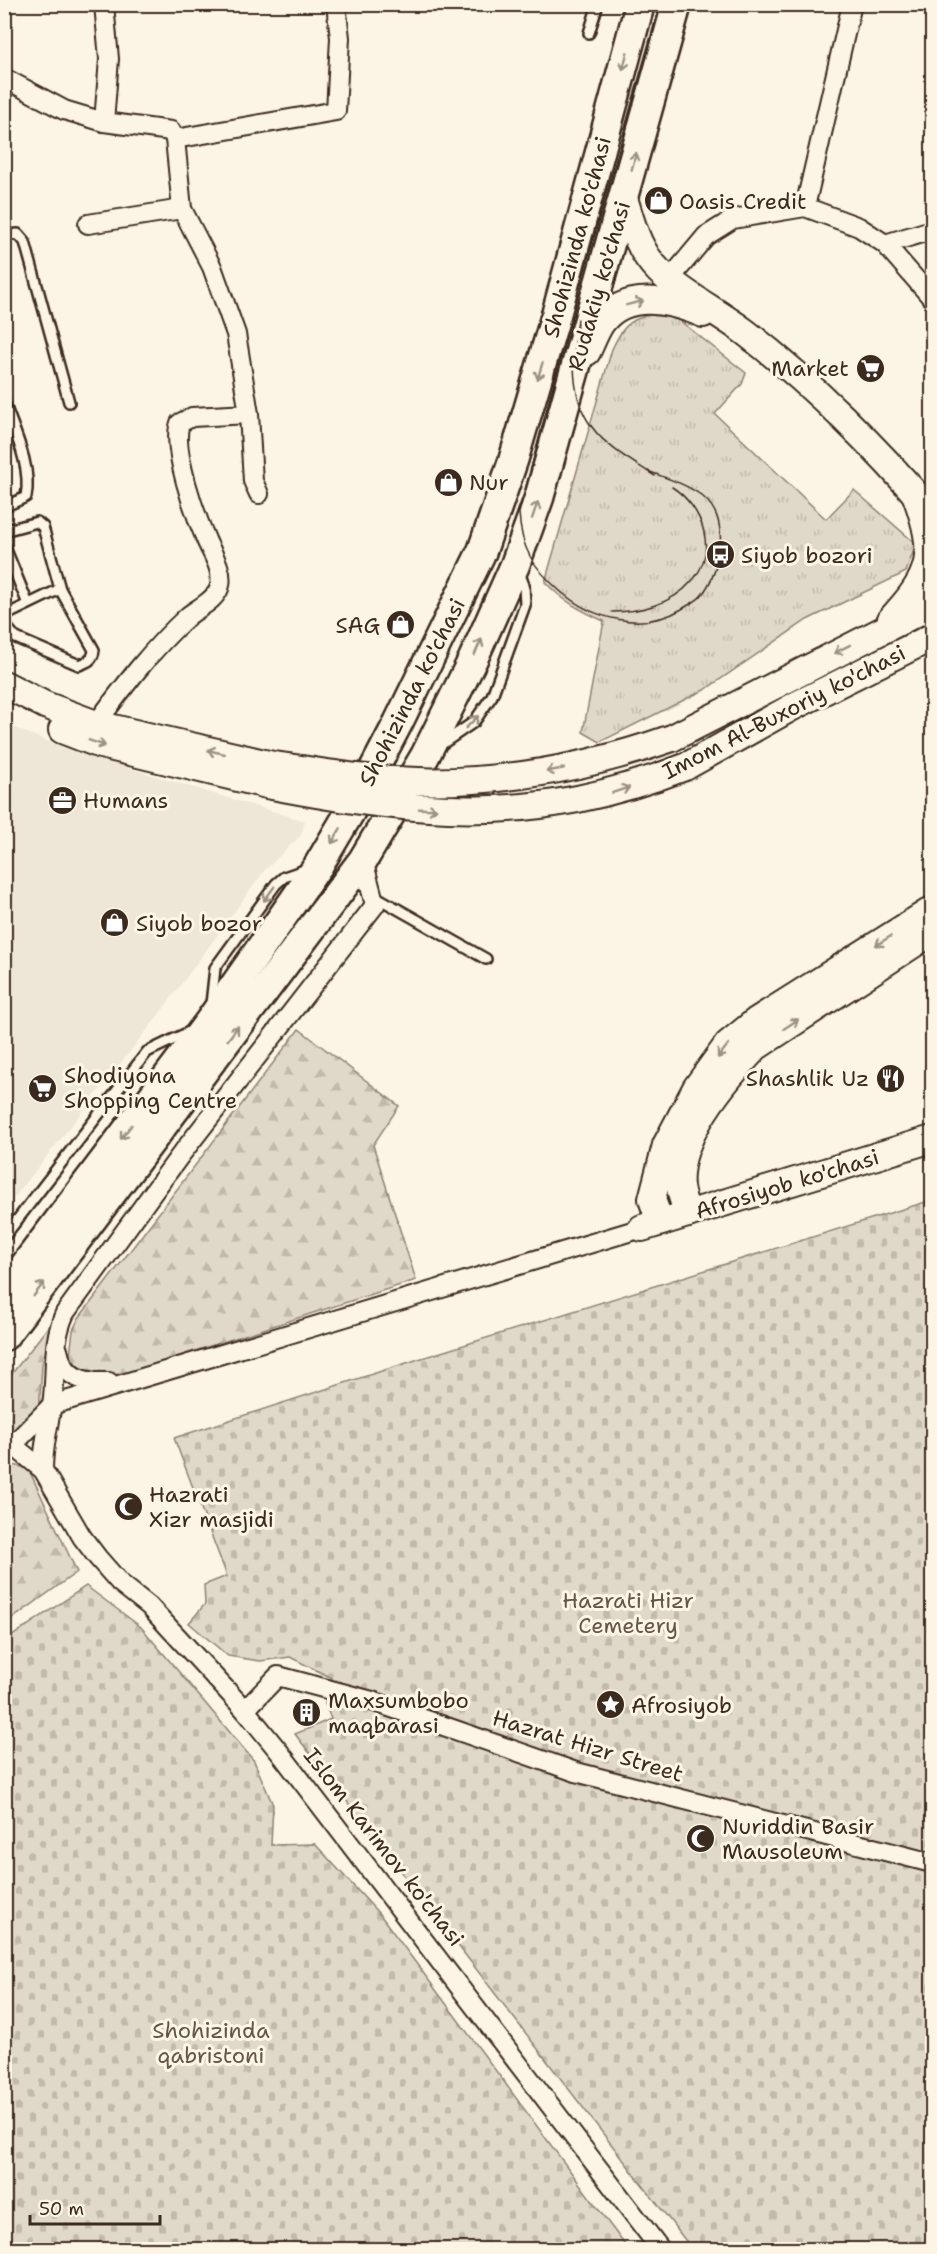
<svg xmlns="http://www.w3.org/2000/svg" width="937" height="2254" font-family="'Shantell Sans',sans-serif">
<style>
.built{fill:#eee6d6}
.grass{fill:url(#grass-tufts);stroke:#8e8173;stroke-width:1.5}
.forest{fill:url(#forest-firs);stroke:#8e8173;stroke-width:1.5}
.cemetery{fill:url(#cemetery-stones);stroke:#8e8173;stroke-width:1.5}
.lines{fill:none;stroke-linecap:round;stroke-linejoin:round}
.lane-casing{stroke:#3b2a1e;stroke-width:14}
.street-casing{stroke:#3b2a1e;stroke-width:22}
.secondary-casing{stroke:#3b2a1e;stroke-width:30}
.primary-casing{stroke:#3b2a1e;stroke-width:33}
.lane{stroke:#fcf5e5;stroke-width:9}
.street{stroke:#fcf5e5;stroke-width:18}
.secondary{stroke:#fcf5e5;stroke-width:26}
.primary{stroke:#fcf5e5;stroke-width:28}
.tram{stroke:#3b2a1e;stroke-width:1.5}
.secondary-bridge-casing{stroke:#3b2a1e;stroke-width:30;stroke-linecap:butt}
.secondary-bridge{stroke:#fcf5e5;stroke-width:26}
.oneway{stroke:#9c9082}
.labels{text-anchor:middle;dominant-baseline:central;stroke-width:6;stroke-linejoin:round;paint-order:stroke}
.poi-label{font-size:22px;fill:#3b2a1e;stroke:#fcf5e5;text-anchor:start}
.street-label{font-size:22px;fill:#3b2a1e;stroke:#fcf5e5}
.park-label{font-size:22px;fill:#645648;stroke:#fcf5e5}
</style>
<defs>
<pattern id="grass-tufts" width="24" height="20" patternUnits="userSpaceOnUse" patternTransform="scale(1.5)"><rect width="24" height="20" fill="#e0d8c8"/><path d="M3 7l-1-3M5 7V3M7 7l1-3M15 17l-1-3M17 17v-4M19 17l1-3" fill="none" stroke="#c1baab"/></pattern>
<pattern id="forest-firs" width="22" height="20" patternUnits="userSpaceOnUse" patternTransform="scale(1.5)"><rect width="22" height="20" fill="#e0d8c8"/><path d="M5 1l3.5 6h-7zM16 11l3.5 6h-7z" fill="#c1baab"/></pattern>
<pattern id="cemetery-stones" width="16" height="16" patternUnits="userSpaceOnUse" patternTransform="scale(1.5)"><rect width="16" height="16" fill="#e0d8c8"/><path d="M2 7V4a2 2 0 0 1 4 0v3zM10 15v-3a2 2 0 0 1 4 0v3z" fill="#c1baab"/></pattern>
</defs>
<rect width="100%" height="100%" fill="#fcf5e5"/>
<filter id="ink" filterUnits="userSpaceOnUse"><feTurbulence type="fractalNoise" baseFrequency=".0167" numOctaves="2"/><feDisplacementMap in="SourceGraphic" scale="12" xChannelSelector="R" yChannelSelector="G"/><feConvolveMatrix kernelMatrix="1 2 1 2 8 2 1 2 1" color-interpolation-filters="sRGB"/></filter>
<g filter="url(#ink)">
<path class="built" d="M5,724L72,751L305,821L301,835L265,870L155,1020L5,1209Z"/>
<path class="grass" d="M650,315L670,317L680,321L746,373L742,384L715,414L826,519L854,490L916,544L906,572L807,620L706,689L600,742L583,732L604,621C581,611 563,601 545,582L612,349C621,330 628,319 650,315Z"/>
<g class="forest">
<path d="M299,1029L399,1106L373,1145L416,1280L117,1376L105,1377L82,1372L70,1355L73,1330L79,1318Z"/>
<path d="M54,1319L42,1365L39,1412L13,1439L5,1432L4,1384Z"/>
<path d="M7,1464L28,1468L77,1572L5,1624L4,1466Z"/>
</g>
<g class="cemetery">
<path d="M932,1200V2249H692L295,1734L331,1719L325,1704L332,1678L290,1657L260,1661L228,1656L189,1623L205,1604L204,1585L227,1576L174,1438L422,1358Z"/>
<path d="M86,1586L141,1627L254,1761L273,1805L271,1845L315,1844L381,1916L628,2249H5V1641Z"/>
</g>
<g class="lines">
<defs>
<g id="lane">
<path d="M589,33L598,4"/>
<path d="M4,236L18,234L25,242L69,402"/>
<path d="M4,402C14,431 32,466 26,497L4,507"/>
<path d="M4,531L37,522L43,527L60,589L94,650C93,660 88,662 79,665L16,638L4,624"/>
<path d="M4,545L28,604"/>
<path d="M4,616L60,589"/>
<path d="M439,746L474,722L492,696L525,605L524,585L519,572"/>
<path d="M373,895L486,959"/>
<path d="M211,1004L215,968L276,884L284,877L307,869"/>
<path d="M4,1237L147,1052L191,1031"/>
</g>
<g id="street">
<path d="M4,78L64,110L104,122L171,131L175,139L182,209L212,267L236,334L249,414L192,417L180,423C171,449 196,517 207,542C213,555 223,570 220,585C218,599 198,608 188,616C152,649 124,686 96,724"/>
<path d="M104,122L109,59L104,4"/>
<path d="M175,139L336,111L340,38L336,4"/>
<path d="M805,207L852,4"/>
<path d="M88,224L182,209"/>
<path d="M885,244L932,230"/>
<path d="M670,279L706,236L733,219L805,207L859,227L885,244L932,298"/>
<path d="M249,414L253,481L259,494"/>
<path d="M58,1350C63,1378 83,1383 109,1382"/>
<path d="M4,1438L43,1470L82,1537L98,1558L120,1583L149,1606L245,1710L281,1754L661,2250"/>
<path d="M6,1452L52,1405L642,1228"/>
<path d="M43,1470C43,1447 48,1427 52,1405C57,1373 51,1343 65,1313L179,1157L375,905L363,860"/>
<path d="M245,1710L278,1676L372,1701L576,1772L932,1863"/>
</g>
<g id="secondary">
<path d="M624,198C632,224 638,251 659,271C684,295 717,311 745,332C810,382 879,450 932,513"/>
<path d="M587,352C592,342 596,330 602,322C627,289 672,301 703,314"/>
<path d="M891,619C933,574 937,554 916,496"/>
<path d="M4,684L45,705L96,724L273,765"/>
<path d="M62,730L101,745L267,785"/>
<path d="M672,738L932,605"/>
<path d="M685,767L796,705L932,637"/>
<path d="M688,1214C685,1206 681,1196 680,1187C675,1138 725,1080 756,1047L932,932"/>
<path d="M660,1222L652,1199L666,1145L696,1088L728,1044L756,1021L932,910"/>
<path d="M642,1228L932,1139"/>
</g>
<g id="primary">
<path d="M4,1293L209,1022L318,866L363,790L398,723L482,551L513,461L556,315L640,4"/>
<path d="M4,1336L363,860L425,756L473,659L515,565L539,498L677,4"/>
</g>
</defs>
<use href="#lane" class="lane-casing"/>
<use href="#street" class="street-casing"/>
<use href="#secondary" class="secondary-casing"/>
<use href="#primary" class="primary-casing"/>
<use href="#lane" class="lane"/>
<use href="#street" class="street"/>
<use href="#secondary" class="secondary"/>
<use href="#primary" class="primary"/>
<g class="tram">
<path d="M578,319C573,354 569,397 592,427C606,447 635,463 655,476"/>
<path d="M648,471C665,478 687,484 702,496C731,519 722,570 701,596C697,601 688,605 682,609C643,632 593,620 560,591C533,567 521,549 519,513L570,322L660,4"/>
<path d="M612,612C640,612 672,604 691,582C719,552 703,507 672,487"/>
</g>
<defs>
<g id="secondary-bridge">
<path d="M273,765C304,769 336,775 367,778C472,789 573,773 672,738"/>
<path d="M267,785C423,815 533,826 685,767"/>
</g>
</defs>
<use href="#secondary-bridge" class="secondary-bridge-casing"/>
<use href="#secondary-bridge" class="secondary-bridge"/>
</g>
<defs><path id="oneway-shaft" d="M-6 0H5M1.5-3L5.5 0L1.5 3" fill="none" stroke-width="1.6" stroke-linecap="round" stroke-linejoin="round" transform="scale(1.5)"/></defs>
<g class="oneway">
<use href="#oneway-shaft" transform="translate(625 61) rotate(105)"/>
<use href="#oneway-shaft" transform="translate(634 161) rotate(-75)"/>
<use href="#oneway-shaft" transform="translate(635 303) rotate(-14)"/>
<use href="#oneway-shaft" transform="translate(540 371) rotate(107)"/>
<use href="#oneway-shaft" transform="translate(535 510) rotate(-71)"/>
<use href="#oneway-shaft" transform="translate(478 647) rotate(-66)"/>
<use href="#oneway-shaft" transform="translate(842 649) rotate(153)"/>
<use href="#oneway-shaft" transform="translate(472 722) rotate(-44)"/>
<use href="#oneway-shaft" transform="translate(97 743) rotate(19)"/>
<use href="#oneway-shaft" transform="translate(216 752) rotate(-167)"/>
<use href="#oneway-shaft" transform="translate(555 770) rotate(169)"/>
<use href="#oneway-shaft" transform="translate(621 790) rotate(-18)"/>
<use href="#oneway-shaft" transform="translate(428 809) rotate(2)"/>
<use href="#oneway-shaft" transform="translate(336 836) rotate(121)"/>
<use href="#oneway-shaft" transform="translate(269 894) rotate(126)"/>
<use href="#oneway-shaft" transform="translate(883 941) rotate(148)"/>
<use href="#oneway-shaft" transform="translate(791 1024) rotate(-33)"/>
<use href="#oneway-shaft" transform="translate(233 1033) rotate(-53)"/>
<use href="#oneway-shaft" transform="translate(723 1051) rotate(128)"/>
<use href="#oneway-shaft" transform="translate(126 1132) rotate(128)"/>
<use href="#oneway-shaft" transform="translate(39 1289) rotate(-53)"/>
</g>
</g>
<defs>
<symbol id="shop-disc" viewBox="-11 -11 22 22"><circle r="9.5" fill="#3b2a1e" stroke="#fcf5e5"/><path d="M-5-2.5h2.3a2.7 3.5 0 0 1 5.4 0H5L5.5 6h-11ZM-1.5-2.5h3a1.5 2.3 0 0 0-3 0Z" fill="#fff"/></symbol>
<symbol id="supermarket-disc" viewBox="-11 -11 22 22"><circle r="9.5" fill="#3b2a1e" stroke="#fcf5e5"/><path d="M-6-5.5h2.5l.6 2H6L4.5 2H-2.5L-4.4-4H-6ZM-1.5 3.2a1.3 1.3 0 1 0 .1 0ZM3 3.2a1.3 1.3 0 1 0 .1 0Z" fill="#fff"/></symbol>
<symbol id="bus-disc" viewBox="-11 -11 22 22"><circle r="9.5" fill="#3b2a1e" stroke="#fcf5e5"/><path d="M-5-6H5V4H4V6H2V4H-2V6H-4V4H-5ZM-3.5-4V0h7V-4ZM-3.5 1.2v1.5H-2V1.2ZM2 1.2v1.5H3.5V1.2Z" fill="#fff"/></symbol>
<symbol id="office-disc" viewBox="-11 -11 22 22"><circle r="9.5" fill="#3b2a1e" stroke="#fcf5e5"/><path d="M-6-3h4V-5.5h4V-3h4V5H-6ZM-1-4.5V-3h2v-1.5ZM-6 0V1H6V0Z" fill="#fff"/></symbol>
<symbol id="restaurant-disc" viewBox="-11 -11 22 22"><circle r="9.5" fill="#3b2a1e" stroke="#fcf5e5"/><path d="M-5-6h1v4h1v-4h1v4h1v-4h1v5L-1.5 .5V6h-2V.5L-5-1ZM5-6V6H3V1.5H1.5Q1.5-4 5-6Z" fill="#fff"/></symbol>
<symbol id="mosque-disc" viewBox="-11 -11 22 22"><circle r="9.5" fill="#3b2a1e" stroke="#fcf5e5"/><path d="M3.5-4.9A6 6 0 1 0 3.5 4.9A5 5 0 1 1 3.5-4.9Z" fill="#fff"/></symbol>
<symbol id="sight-disc" viewBox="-11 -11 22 22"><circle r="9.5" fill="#3b2a1e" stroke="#fcf5e5"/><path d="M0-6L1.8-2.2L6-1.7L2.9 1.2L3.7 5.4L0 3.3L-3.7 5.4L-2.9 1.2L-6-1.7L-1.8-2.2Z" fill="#fff"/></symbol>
<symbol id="building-disc" viewBox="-11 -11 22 22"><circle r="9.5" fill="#3b2a1e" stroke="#fcf5e5"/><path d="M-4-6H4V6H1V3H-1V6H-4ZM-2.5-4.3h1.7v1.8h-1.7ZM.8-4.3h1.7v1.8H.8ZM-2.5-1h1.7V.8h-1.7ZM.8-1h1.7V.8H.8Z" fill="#fff"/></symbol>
</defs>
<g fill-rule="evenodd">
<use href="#shop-disc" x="642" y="184" width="33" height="33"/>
<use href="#supermarket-disc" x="854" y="352" width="33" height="33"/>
<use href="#shop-disc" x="432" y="466" width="33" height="33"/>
<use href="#bus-disc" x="704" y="538" width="33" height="33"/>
<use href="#shop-disc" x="384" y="608" width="33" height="33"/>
<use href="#office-disc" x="46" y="784" width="33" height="33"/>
<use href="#shop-disc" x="98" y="906" width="33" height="33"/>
<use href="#restaurant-disc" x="874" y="1062" width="33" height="33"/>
<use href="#supermarket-disc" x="26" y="1072" width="33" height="33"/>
<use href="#mosque-disc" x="112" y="1490" width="33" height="33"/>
<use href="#sight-disc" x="594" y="1688" width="33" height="33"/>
<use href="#building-disc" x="290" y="1696" width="33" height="33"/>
<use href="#mosque-disc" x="684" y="1822" width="33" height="33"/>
</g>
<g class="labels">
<g class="poi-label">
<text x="679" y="201">Oasis Credit</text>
<text x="849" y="368" text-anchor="end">Market</text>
<text x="469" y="482">Nur</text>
<text x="741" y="555">Siyob bozori</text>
<text x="380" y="625" text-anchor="end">SAG</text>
<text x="83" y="800">Humans</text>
<text x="136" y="923">Siyob bozor</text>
<text x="64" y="1075">Shodiyona<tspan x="64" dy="25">Shopping Centre</tspan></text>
<text x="869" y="1078" text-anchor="end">Shashlik Uz</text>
<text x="149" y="1494">Hazrati<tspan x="149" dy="25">Xizr masjidi</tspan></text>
<text x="328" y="1700">Maxsumbobo<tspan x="328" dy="25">maqbarasi</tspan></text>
<text x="631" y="1705">Afrosiyob</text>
<text x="722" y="1826">Nuriddin Basir<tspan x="722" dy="25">Mausoleum</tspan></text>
</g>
<g class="street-label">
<text transform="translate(577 237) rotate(-75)">Shohizinda ko'chasi</text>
<text transform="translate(599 286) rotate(-74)">Rudakiy ko'chasi</text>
<text transform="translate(412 692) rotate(-63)">Shohizinda ko'chasi</text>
<text transform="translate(784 712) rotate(-27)">Imom Al-Buxoriy ko'chasi</text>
<text transform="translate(787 1184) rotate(-17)">Afrosiyob ko'chasi</text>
<text transform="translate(588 1746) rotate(17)">Hazrat Hizr Street</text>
<text transform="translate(384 1847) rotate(52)">Islom Karimov ko'chasi</text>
</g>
<g class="park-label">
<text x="628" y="1600">Hazrati Hizr<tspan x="628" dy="25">Cemetery</tspan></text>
<text x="211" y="2030">Shohizinda<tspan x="211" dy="25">qabristoni</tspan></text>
</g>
</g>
<rect width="937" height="2254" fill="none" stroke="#fcf5e5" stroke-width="24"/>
<rect x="12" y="12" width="913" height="2230" fill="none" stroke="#3b2a1e" stroke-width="2" filter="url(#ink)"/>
<path d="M30 2215v9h130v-9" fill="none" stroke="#3b2a1e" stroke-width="3"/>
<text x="39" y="2215" font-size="18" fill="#3b2a1e" stroke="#fcf5e5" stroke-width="4.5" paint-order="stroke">50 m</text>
</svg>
